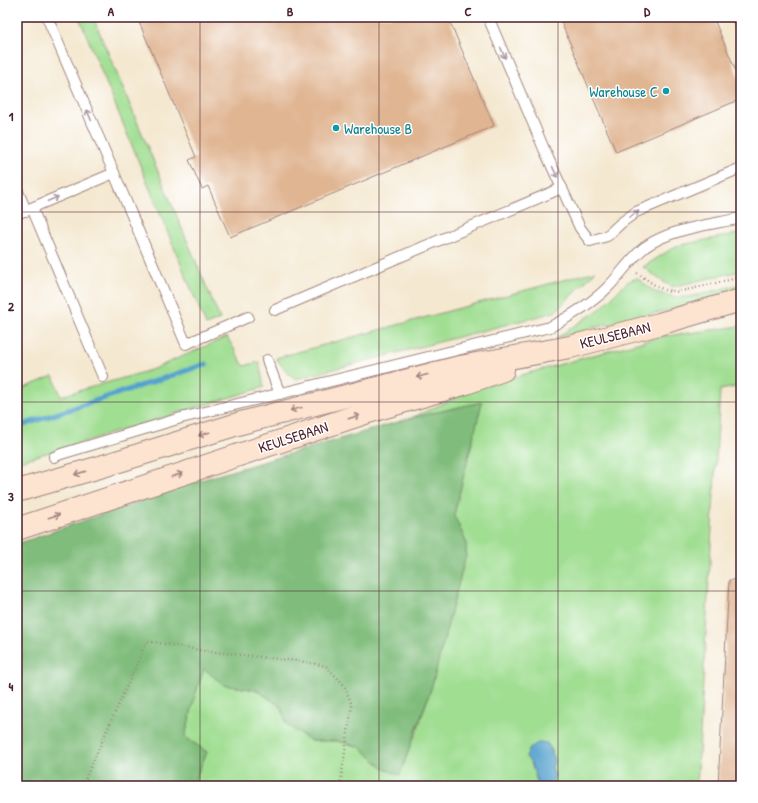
<svg xmlns="http://www.w3.org/2000/svg" width="758" height="803" font-family="'Patrick Hand',sans-serif">
<style>
.green{fill:#a0de92;stroke:#757e5e}
.forest{fill:#80bd7c;stroke:#656e54}
.water{fill:#55a2ce;stroke:#50607c}
.lines{fill:none;stroke-linecap:round;stroke-linejoin:round}
.stream{stroke:#55a2ce;stroke-width:5.5}
.building{fill:#e0b592}
.lane-casing{stroke:#9f847e;stroke-width:12}
.secondary-casing{stroke:#9f847e;stroke-width:24}
.path{stroke:#9f847e;stroke-width:2.5;stroke-dasharray:1 3;stroke-linecap:butt}
.lane{stroke:#fff;stroke-width:10}
.secondary{stroke:#fde4d1;stroke-width:22}
.oneway{stroke:#ae9aa0}
.oneway2{stroke:#a4827e}
.grid{fill:none;stroke:#4a1f2b;stroke-width:1;stroke-opacity:0.55}
.culture-dot{fill:#0f9aa8;stroke:#fff;stroke-width:1.5}
.labels{text-anchor:middle;dominant-baseline:central;stroke-width:3;stroke-linejoin:round;paint-order:stroke}
.culture-label{font-size:15px;fill:#0d838f;stroke:#fff;text-anchor:end}
.street-label{font-size:15px;fill:#4a1f2b;stroke:#fff}
.neatline{fill:none;stroke:#4a1f2b;stroke-width:1.5}
.grid-label{font-size:13px;text-anchor:middle;font-weight:bold;fill:#4a1f2b}
</style>
<rect width="100%" height="100%" fill="#fff"/>
<filter id="ink" filterUnits="userSpaceOnUse"><feTurbulence type="fractalNoise" baseFrequency=".025" numOctaves="2"/><feDisplacementMap in="SourceGraphic" scale="8" xChannelSelector="R" yChannelSelector="G"/><feConvolveMatrix kernelMatrix="1 2 1 2 8 2 1 2 1" color-interpolation-filters="sRGB"/></filter>
<filter id="wash" filterUnits="userSpaceOnUse"><feTurbulence type="fractalNoise" baseFrequency=".012" numOctaves="4" result="noise"/><feDisplacementMap in="SourceGraphic" scale="16" xChannelSelector="R" yChannelSelector="G"/><feGaussianBlur stdDeviation="0.9" result="paint"/><feColorMatrix in="noise" values="0 0 0 0 0 0 0 0 0 0 0 0 0 0 0 0 0 1.4 0 .05"/><feComposite in="paint" operator="in"/></filter>
<g filter="url(#wash)">
<rect width="100%" height="100%" fill="#f4e8d0"/>
<g class="green">
<path d="M79,17H93L220,319L206,325Z"/>
<path d="M741,233V271L672,287L659,279L643,267L676,246Z"/>
<path d="M596,271L555,312L296,379L286,372L276,358Z"/>
<path d="M637,278L655,292L675,297H690L741,284V293L601,326L556,338L600,309L627,282Z"/>
<path d="M741,326V386L720,390L697,786H551L555,775L552,768L554,761L552,750L547,743L531,763L540,786H197L195,779L207,752L185,737L196,692L204,668L224,685L257,690L281,707L287,725L311,741H337L361,747L384,769L415,737L431,689L466,555V542L454,515L482,402L411,418L482,386L659,337Z"/>
<path d="M227,337L244,366L259,362L264,387L17,462V391L53,376L61,396L151,370Z"/>
</g>
<path class="forest" d="M482,402L454,515L466,542V555L431,689L400,775L384,769L360,747L337,741H311L287,725L281,707L257,690L224,685L204,669L196,692L185,737L207,752L195,779L197,786H17V544L194,482L411,418Z"/>
<path class="water" d="M540,742L547,743L551,750L554,761L552,768L555,775L551,786L538,785L531,763L526,757C528,748 532,746 540,742Z"/>
<g class="lines">
<path class="stream" d="M17,427L206,364"/>
</g>
<g id="blocks">
<g class="building">
<path d="M137,17H448L494,126L230,237L208,186L202,189L189,160L196,157Z"/>
<path d="M559,17H713L741,83V99L616,152Z"/>
<path d="M729,580H741V786H718Z"/>
</g>
</g>
</g>
<g filter="url(#ink)">
<use href="#blocks" fill-opacity="0" stroke="#9f847e" stroke-width="1"/>
<g class="lines">
<defs>
<g id="lane">
<path d="M488,17L544,149L580,228L590,241L607,236L621,223L636,212L741,168"/>
<path d="M737,17L741,27"/>
<path d="M114,173L186,344L248,317"/>
<path d="M17,189L26,211"/>
<path d="M32,208L103,377"/>
<path d="M17,214L114,173L47,17"/>
<path d="M275,310L562,188"/>
<path d="M267,360L280,394"/>
<path d="M54,457L61,454L181,418L550,327C571,316 591,304 608,287C620,275 631,258 645,247C672,228 710,225 741,218"/>
</g>
<g id="secondary">
<path d="M17,491L100,467L241,423L460,367L570,347L659,324L741,300"/>
<path d="M17,529L365,413L463,384L503,370"/>
</g>
</defs>
<use href="#lane" class="lane-casing"/>
<use href="#secondary" class="secondary-casing"/>
<g class="path">
<path d="M637,273L656,286L669,292L668,290L678,292L741,277"/>
<path d="M82,786L147,641L205,651L306,662L326,666L344,685L352,705L340,786"/>
</g>
<use href="#lane" class="lane"/>
<use href="#secondary" class="secondary"/>
</g>
<defs><path id="oneway-shaft" d="M-6 0H5M1.5-3L5.5 0L1.5 3" fill="none" stroke-width="1.6" stroke-linecap="round" stroke-linejoin="round"/></defs>
<g class="oneway">
<use href="#oneway-shaft" transform="translate(503 53) rotate(67)"/>
<use href="#oneway-shaft" transform="translate(89 115) rotate(-113)"/>
<use href="#oneway-shaft" transform="translate(555 172) rotate(65)"/>
<use href="#oneway-shaft" transform="translate(53 199) rotate(-23)"/>
<use href="#oneway-shaft" transform="translate(634 214) rotate(-32)"/>
</g>
<g class="oneway2">
<use href="#oneway-shaft" transform="translate(422 376) rotate(166)"/>
<use href="#oneway-shaft" transform="translate(296 409) rotate(166)"/>
<use href="#oneway-shaft" transform="translate(354 417) rotate(-18)"/>
<use href="#oneway-shaft" transform="translate(204 434) rotate(163)"/>
<use href="#oneway-shaft" transform="translate(80 473) rotate(164)"/>
<use href="#oneway-shaft" transform="translate(177 475) rotate(-18)"/>
<use href="#oneway-shaft" transform="translate(54 516) rotate(-18)"/>
</g>
</g>
<path class="grid" d="M200,17V786M379,17V786M558,17V786M17,212H741M17,402H741M17,591H741"/>
<g class="culture-dot">
<circle cx="666" cy="91" r="4"/>
<circle cx="336" cy="128" r="4"/>
</g>
<g class="labels">
<g class="culture-label">
<text x="658" y="91">Warehouse C</text>
<text x="344" y="128" text-anchor="start">Warehouse B</text>
</g>
<g class="street-label">
<text transform="translate(615 335) rotate(-14)">KEULSEBAAN</text>
<text transform="translate(293 437) rotate(-18)">KEULSEBAAN</text>
</g>
</g>
<rect width="758" height="803" fill="none" stroke="#fff" stroke-width="44"/>
<rect x="22" y="22" width="714" height="759" class="neatline"/>
<g class="grid-label">
<text x="111" y="16">A</text>
<text x="290" y="16">B</text>
<text x="468" y="16">C</text>
<text x="647" y="16">D</text>
<text x="11" y="121">1</text>
<text x="11" y="311">2</text>
<text x="11" y="501">3</text>
<text x="11" y="691">4</text>
</g>
</svg>
